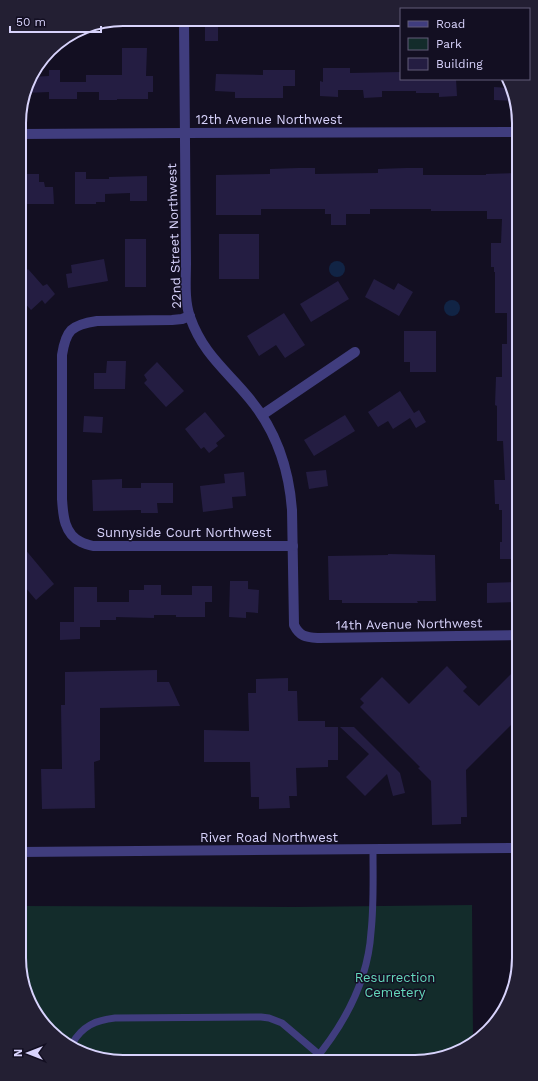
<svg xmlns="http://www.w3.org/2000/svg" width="538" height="1081" font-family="'Work Sans',sans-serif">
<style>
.green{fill:#132c2b}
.water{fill:#112445}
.building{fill:#241d42}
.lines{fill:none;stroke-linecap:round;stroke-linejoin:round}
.service{stroke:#403d7e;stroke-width:7}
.minor{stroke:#403d7e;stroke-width:10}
.tertiary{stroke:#403d7e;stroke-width:10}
.labels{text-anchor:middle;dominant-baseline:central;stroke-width:3;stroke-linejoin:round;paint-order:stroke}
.street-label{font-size:13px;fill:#d8d3fc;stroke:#130f22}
.park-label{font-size:13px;fill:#64d8bb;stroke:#130f22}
.rim{fill:none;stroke:#d8d3fc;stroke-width:2}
</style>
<rect width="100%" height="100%" fill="#130f22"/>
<path class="green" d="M472,905L473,1039L448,1057L415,1062L109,1061L55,1036L24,991L19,958V906L293,907Z"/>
<g class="water">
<circle cx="337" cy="269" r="8"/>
<circle cx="452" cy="308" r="8"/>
</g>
<g class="building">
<rect x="205" y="20" width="13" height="21"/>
<path d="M122,48H147L146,76H153V92H148V99H117V100H99V92H77V99H49V92L25,93L30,77L49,76V70H60V82H86V75H122Z"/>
<path d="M323,68H350V73L401,72V79H456L457,96L439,97V93H416V91H382V97L364,98L363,90H338V97L320,96V81L323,82Z"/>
<path d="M263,70H295V86H283V98H235V92L215,91L216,74L263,75Z"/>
<path d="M494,87L512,88L514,90L515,101L494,100Z"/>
<path d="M298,168H315V174L378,173V169L406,168H423V175H486V174L519,173V252H517V264H514V284H519V299H518V324H519V502H513V524H519V559H500V542H502V510H499V504H495L494,480H505L503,441H497V406L495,405L496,377H502V344H507V313H495V272H494V267H491V243H501L502,219H487V211H431V209H370V214H346V225H331V214H325V209H261V215H216V175L270,174V169Z"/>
<path d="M75,172H86V179H109V177L147,176V201H130V193L105,194V202H96V204H75Z"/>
<path d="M22,174H39V182H44L45,187H53L54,204H26V191H22Z"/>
<rect x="219" y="234" width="40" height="45"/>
<rect x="125" y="239" width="21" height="48"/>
<path d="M104,259L108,281L68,288L66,274L72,273L71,265Z"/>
<path d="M28,269L43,286L47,284L55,294L45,304L42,300L31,310L20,298V277Z"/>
<path d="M374,279L394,290L398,283L413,292L399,316L365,297Z"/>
<path d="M338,281L349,299L311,322L300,304Z"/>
<path d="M284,313L305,345L285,358L276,345L259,356L247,336Z"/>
<path d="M404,331H436V372H410V362H404Z"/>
<path d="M107,361H126L125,389H94V373H106Z"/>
<path d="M157,362L184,391L166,407L144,383L147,380L144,375Z"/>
<path d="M400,391L414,413L419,410L426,422L416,428L410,418L393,429L388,421L378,427L368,412Z"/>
<path d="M205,412L225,436L216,443L218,446L209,453L204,447L201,449L185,429Z"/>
<path d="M345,415L355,431L314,456L304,440Z"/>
<path d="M84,416L103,417L102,433L83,432Z"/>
<path d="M326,470L328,486L309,489L306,472Z"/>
<path d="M244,472L246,496L232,497L233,508L203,512L200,486L225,483L224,474Z"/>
<path d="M122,479V488H141V483H173V503H157L158,513H141V510L93,511L92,480Z"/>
<path d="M19,542L54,584L36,600L19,580Z"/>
<path d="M388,554L435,555L436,601H417L418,603H342V600H329L328,556L388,555Z"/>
<path d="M230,581H248V589L259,590L258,613L246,612V618L229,617Z"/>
<path d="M519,582V602L487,603V583Z"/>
<path d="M144,585H161V595H192V586H212V602H205V617H176V615H154V618L116,617V620H100V627H80V639L60,640V622H74V587H97V602H129V590H144Z"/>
<path d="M447,666L467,687L463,691L479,706L519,666V729L513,723L466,770L467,817H461V824L432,825L431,781L418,768L420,767L360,707L364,703L360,699L382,677L409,704Z"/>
<path d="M157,670V682H169L180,706L100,708V760L94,762L95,808L42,809L41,769H62L61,705H65V672Z"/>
<path d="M288,678V691H297L298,721H325V727H338V760H328V767L296,768L297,796H289L290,808L259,809V797H251L250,762H204V730L249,731L248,693H256V679Z"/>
<path d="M340,727H354L400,773L405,793L393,796L387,774L365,796L346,777L369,754Z"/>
</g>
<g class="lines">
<g class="service">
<path d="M72,1044C82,1026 96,1020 115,1018L261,1017L269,1018L282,1023L328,1062"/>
<path d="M313,1062C344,1025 368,981 371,932C374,905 373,877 373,850"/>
</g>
<g class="minor">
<path d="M184,19L186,263C186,280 184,300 190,317C203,354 226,370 249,398C276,430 289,469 292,510L294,625C300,637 306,637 319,638L519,635"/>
<path d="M20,134L185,133L519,132"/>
<path d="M190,316L182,319L172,320L97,321C71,325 66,330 62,355V499C63,515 64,534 81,542C85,544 89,545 93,546H293"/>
<path d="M262,415L355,352"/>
<path d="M517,848V969"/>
</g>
<path class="tertiary" d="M19,852L519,848"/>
</g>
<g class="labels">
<g class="street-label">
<text x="269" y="119">12th Avenue Northwest</text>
<text transform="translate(174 236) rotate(-92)">22nd Street Northwest</text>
<text x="184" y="532">Sunnyside Court Northwest</text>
<text transform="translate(409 624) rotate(-1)">14th Avenue Northwest</text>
<text x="269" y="837">River Road Northwest</text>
</g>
<g class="park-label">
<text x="395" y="977">Resurrection<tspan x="395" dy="15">Cemetery</tspan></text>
</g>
</g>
<path d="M0 0H538V1081H0ZM123 26H415A97 97 0 0 1 512 123V958A97 97 0 0 1 415 1055H123A97 97 0 0 1 26 958V123A97 97 0 0 1 123 26Z" fill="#231f33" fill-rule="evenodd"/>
<path class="rim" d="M123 26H415A97 97 0 0 1 512 123V958A97 97 0 0 1 415 1055H123A97 97 0 0 1 26 958V123A97 97 0 0 1 123 26Z"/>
<rect x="400" y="8" width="130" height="72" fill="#130f22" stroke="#625d79"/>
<rect x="408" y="21" width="20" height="6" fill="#403d7e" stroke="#625d79"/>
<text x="436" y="28" font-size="12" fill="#d8d3fc">Road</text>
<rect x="408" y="38" width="20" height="12" fill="#132c2b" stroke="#625d79"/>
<text x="436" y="48" font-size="12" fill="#d8d3fc">Park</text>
<rect x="408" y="58" width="20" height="12" fill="#241d42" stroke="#625d79"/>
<text x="436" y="68" font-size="12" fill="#d8d3fc">Building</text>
<g transform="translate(28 1053) rotate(270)" stroke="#130f22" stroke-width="3" paint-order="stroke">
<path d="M0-3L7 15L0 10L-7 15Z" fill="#d8d3fc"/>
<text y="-6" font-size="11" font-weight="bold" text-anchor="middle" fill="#d8d3fc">N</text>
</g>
<path d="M10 26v6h91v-6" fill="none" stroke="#d8d3fc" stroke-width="2"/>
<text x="16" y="26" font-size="12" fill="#d8d3fc" stroke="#130f22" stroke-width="3" paint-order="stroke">50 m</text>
</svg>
